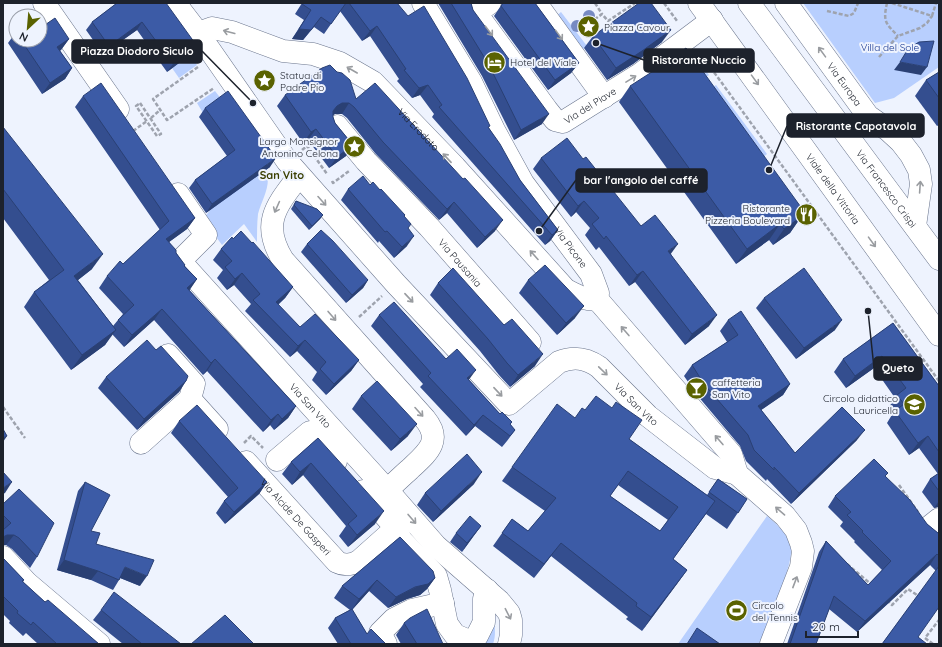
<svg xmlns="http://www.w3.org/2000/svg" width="942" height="647" font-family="Quicksand,sans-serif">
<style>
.green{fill:#b8cffe}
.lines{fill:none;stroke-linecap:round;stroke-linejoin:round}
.minor-casing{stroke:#6a758d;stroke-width:23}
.major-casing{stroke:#6a758d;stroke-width:23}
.path{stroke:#9ea3ae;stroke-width:2.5;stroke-dasharray:4 2;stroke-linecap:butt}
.minor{stroke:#fff;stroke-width:22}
.major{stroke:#fff;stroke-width:22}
.tree{fill:#778ac2}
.wall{fill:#344e8f;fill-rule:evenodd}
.shaded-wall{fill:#2a4074}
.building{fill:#3c5ba6;stroke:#2a4074;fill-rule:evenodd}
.oneway{stroke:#999ca0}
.labels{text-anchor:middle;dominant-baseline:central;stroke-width:4;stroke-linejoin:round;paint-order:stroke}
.poi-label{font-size:10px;fill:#1d222c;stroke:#eef3fe;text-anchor:start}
.park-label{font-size:10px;fill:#153590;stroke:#eef3fe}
.street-label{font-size:10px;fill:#1d222c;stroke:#eef3fe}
.neighbourhood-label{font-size:11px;font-weight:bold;fill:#3a3f00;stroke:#eef3fe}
.leader{fill:none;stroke:#1d222c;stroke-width:1.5}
.callout-dot{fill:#1d222c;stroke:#eef3fe;stroke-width:1.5}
.callout{fill:#1d222c;stroke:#1d222c;stroke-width:1.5}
.callout-label{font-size:11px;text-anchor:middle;font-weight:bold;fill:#fff}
</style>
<rect width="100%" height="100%" fill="#eef3fe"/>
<g class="green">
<path d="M803,3H939V67L894,98L875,103Z"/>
<path d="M561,12L587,46L580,51L555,17Z"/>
<path d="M691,50L709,75L702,80L684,56Z"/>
<path d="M190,55L197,65L179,78L172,68Z"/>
<path d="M716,85L767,154L760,160L709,90Z"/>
<path d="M215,91L222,100L203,113L197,103Z"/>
<path d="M266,169C272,186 262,198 258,214C257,223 257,233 257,242L244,224L222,245L203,219L211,209Z"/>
<path d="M767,516C777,524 789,535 791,547C794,564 767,625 759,644H678Z"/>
<path d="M494,619C495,628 496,636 493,644H483Z"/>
</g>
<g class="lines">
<defs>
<g id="minor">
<path d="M44,3L118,109"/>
<path id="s1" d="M175,3L198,33L287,161L396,284L509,404L559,362C574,356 586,358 599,367L648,416L715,468L737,474L785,516L796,530L801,543L803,551L801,567L771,644"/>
<path id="s2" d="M423,3L471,82L494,130L523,183L591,274L598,293L597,299"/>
<path id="s3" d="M490,3L476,13L547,110L555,120L563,122L640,74L712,20"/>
<path d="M536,3L604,97"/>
<path id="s4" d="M699,3L939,335"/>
<path id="s5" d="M786,3L868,116L888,130L901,142L911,155L919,170L921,184L915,226"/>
<path id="s6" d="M198,33L212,28L232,32L283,51L313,54L340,63L373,82L455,167L566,290C577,295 585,301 597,299"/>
<path id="s7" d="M337,126L366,161L429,227L530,342"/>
<path d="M299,176C277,205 260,223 283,260L425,419C443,441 427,453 410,469C402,476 395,483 387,490"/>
<path id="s8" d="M178,194L206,235L180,261L387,490L436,546L499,601L509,613L511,620V635L509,644"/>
<path d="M597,299L731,454L737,474"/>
<path d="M190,399L217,429"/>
<path d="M141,443L190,399L194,384L168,355"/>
<path d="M277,460L310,432L336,461"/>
<path id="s9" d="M246,462L337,562C345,566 351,565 359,561L396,528"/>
<path d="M363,491L396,528L401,540L436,576L440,590L447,624L455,635L467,640L473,639L477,636L484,622V599L487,590"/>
<path d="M929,527L939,519"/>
<path d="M3,557L27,583L99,644"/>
<path d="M386,644L380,633L394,619L412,610L443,603"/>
</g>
<g id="major">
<path id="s10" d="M749,3L939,259"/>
</g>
</defs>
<use href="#minor" class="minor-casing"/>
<use href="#major" class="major-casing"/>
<g class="path">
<path d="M595,3L602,14"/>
<path d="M664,3L677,21"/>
<path d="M887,3C883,21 885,23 898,36"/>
<path d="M892,3L932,16L936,3"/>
<path d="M827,11L849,16L854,13L858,3"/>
<path d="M580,30L602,14L608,21L635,3"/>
<path d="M700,53L939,381"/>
<path d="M879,57L898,36L920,28L927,23L932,16"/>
<path d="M198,67L153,99L167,120L214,88"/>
<path d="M713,70L721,64"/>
<path d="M140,103L161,134L157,136L136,106Z"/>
<path d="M151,118L160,110"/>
<path d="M133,131L147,121"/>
<path d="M302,150L307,146L327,174"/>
<path d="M332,181L333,183L349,171"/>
<path d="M359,317L382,296"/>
<path d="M3,407L25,438"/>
<path d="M244,443L251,436L263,448"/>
<path d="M899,485L918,512"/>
<path d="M847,564L872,585"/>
<path d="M887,600L892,605L908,589L920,597"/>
<path d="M933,644L925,638L939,620"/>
</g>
<use href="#minor" class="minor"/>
<use href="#major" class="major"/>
</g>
<g class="tree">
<circle cx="589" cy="16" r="6"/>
<circle cx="577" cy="26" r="6"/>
</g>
<g class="wall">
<path d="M117,3L197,46L191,54L167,72L137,30L103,54L86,30L92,22Z"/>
<path d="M302,3H397L489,128L520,180L558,230L550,241L545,245L432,117L434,114L420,95L412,98L397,81L399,79L370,36L362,41L340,11L324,34L314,27L303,40L292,39L304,20L295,14Z"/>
<path d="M438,3H471L473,10L542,124L514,140L482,76Z"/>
<path d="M502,3H535L579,63L571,73L548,90L494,16L502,4Z"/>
<path d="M42,27L69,39L60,51L72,68L65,79L42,94L8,43L16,32V40H40Z"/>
<path d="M593,36L662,42L633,64L607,80L584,48Z"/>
<path d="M939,72V125L937,126L915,96L926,80Z"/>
<path d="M630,86L801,217L790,233L773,245L769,240L736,264L619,102Z"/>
<path d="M285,95L356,99L495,231L477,248L447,213L439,220L375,153L347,118L342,114H335L333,115V117L335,123L353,145L346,156L329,168L308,140L303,143L277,106Z"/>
<path d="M83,96L195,218L187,229L169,242L185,266L197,279L189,290L296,406L288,418L274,430L270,425L263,432L207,371L203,375L154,320L124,347L112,334L105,345L71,370L24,307L34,292L49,280L3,218V127L92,269L78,280L113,326L123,314L99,288L107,276L123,264L160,230L75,107Z"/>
<path d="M205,108L270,167L206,213L189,188L195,180L227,156L199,117Z"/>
<path d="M541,158L583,159L641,226L671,254L709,326L685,345L635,282L629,286L599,247L596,250L585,235L590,228L576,212L571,217L533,169Z"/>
<path d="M370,185L404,216L408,229L407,246L394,258L379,241L378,243L341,200L348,189Z"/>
<path d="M296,201L323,215L320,219L309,230L291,209Z"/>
<path d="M307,244L368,280L363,288L346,303L301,252Z"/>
<path d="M221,249L293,287L285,298L278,305L300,327L359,360L351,371L326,395L312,380L317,372L297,351L290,357L245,311L251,304L234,285L227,290L217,278L223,270L213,260Z"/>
<path d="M528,280L575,318L557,335L519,293Z"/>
<path d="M438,283L504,325L535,366L510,387L499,375L480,351L430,295Z"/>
<path d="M764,298L835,330L796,359L756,308Z"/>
<path d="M379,315L446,359L469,380L500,414L512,422L510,425L515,430L507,441L502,447L475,426L466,436L420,387L423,384L371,326Z"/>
<path d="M728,320L790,384L783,395L761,410L795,453L857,440L791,504L767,479L766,481L746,461L740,446L697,395L684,376L692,365L727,342L720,331Z"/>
<path d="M893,323L939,386V507H938L934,508L922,492L930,479L938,474L919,448L909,455L887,423L893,413L889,407L895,398L874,368L846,388L834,372L843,359Z"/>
<path d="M106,377L186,381L179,392L137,430L98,388Z"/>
<path d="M361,396L408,436L391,451L352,409Z"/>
<path d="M575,418L629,439L707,495L718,479L747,499L727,529L706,514L673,559L687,570L642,631L626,619L628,617L551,556L534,578L493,546L512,519L528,531L545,511L502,481L512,467ZM618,485L668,520L660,531L610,496Z"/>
<path d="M179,421L267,482L259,494L225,524L216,513L224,501L228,497L171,433Z"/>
<path d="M318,438L375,524L348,547L339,536L346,526L303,475L292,485L282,474L291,462Z"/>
<path d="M885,476L927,524L938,533L939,532V601L882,644L936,571L930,565L857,632L829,609L816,644H787L819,552L826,541L868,585L882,570L854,542L855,541L840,526L843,522L828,507L835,496Z"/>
<path d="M85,482L91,531L96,544L140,586L120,578L119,580L113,590L91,580L57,570L78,491Z"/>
<path d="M474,484L433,522L417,505L425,493Z"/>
<path d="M3,504L37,557L30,568L12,549L6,545H3Z"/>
<path d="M481,526L462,552L450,542L456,533Z"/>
<path d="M400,537L435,578L427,589L420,595L407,599L388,608L369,591L352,610L367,634L386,644H338L328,628L335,618L350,610L334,598L342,586Z"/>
<path d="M3,558L24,580L23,582L45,602L99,644H38L26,633L23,636L9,623L10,621L3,614Z"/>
<path d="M101,610L181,644H123L93,620Z"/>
<path d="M404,623L443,644H401L396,635Z"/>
</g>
<g class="shaded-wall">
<path d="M321,17L303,40L292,39L299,29Z"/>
<path d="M142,22L137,30L103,54L109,46Z"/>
<path d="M377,26L370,36L362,41L370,31Z"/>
<path d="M671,30L662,42L633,64L607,80L616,68Z"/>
<path d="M69,39L61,50L50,58L57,47Z"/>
<path d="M197,46L191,54L167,72L173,64Z"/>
<path d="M900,62L927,67L921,75L894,70Z"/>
<path d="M579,63L571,73L548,90L555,80Z"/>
<path d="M72,68L65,79L42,94L50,83Z"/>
<path d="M428,85L420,95L412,98L419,88Z"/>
<path d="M342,103H349L342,114H335L329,117L337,106Z"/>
<path d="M549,114L542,124L514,140L521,130Z"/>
<path d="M316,129L308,140L303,143L311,132Z"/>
<path d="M353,145L346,156L329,168L337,157Z"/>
<path d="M276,158L270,167L206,213L212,204Z"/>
<path d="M584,201L576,212L571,217L578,206Z"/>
<path d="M454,202L447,213L439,220L447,209Z"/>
<path d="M323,215L320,219L309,230L312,226Z"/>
<path d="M801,217L790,233L773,245L784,229Z"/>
<path d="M195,218L187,229L158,250L166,239Z"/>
<path d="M503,220L495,231L477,248L485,237Z"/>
<path d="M780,224L769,240L736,264L747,249Z"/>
<path d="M558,230L550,241L545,245L552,235Z"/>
<path d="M414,236L407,246L394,258L402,247Z"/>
<path d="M678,244L670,255L668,251Z"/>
<path d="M103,254L92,269L64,291L74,276Z"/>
<path d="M643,271L635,282L629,286L637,275Z"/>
<path d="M242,273L234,285L227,290L235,279Z"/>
<path d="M197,279L189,291L187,288Z"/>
<path d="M368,280L363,288L346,303L352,295Z"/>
<path d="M293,287L285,298L268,313L276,302Z"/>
<path d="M584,306L575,318L557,335L566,323Z"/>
<path d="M162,309L154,320L124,347L132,335Z"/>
<path d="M717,315L709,326L685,345L692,334Z"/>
<path d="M842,320L835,330L796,359L804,348Z"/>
<path d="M116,330L105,345L71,370L82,355Z"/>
<path d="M305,340L297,351L290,357L298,346Z"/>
<path d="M543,354L535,366L510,387L518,375Z"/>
<path d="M882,356L874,368L846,388L855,376Z"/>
<path d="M215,359L207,371L203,375L211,363Z"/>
<path d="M359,360L351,371L326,395L334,384Z"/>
<path d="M476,370L468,381L467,378Z"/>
<path d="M186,381L179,392L137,430L144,419Z"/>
<path d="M790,384L783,395L751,417L758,406Z"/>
<path d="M296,406L288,418L274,430L282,419Z"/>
<path d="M278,414L270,425L263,432L271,420Z"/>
<path d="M483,415L475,426L466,436L474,425Z"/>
<path d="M417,424L408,436L391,451L400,439Z"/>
<path d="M865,430L857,440L791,504L799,493Z"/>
<path d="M7,436L3,442V438Z"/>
<path d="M928,436L919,448L909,455L918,443Z"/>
<path d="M311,463L303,475L292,485L300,472Z"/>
<path d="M482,472L474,484L433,522L441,511Z"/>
<path d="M12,482L5,493L3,494V488Z"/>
<path d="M267,482L259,494L225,524L234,512Z"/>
<path d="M939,501V507H938L934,508Z"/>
<path d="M384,511L375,524L348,547L357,535Z"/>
<path d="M481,526L475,534L462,552L467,543Z"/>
<path d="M7,535H14L6,545H3V537Z"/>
<path d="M561,543L551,556L534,578L544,564Z"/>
<path d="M937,554L930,565L857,632L865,621Z"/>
<path d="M64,560L98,571L91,580L57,570Z"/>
<path d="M125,567L147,576L140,586L118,577Z"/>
<path d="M687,570L677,584L642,631L651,617Z"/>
<path d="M435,578L427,589L420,595L407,599L388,608L396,597Z"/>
<path d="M377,580L369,591L351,611L359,599Z"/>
</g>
<g class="building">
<path d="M117,3H166L197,46L173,64L142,22L109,46L92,22Z"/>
<path d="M302,3H346L331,24L321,17L311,30L299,29L311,10L302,4Z"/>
<path d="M349,3H397L408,16L424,6L467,78L490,126L488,127L500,144L520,180L558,230L552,235L439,107L442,105L428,85L419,88L404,70L406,69L377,26L370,31Z"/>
<path d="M451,3H471L473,10L549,114L521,130L489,65Z"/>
<path d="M503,3H535L579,63L555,80L501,6Z"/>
<path d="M639,3H651L671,30L642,51L616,68L593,36Z"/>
<path d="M55,18L69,39L57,47L72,68L50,83L21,40H40V24L42,27Z"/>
<path d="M934,41L927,67L900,62L908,49L919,42Z"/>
<path d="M686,48L803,210L801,217L784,229L780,224L747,249L630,86L658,68Z"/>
<path d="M330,65L337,72L342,73L350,80L356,99L375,83L463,179L465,178L503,220L485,237L454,202L447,209L383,142L354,107L349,103H342L337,106L333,111V117L335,123L353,145L337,157L316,129L311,132L285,95L322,68Z"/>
<path d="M939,72V98L926,80Z"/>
<path d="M101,83L195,218L166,239L176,250V253L185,265L184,266L197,279L187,288L296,406L282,419L278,414L271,420L215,359L211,363L162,309L132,335L118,320L134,305L107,276L120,261L123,264L169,221L83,96Z"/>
<path d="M228,91L276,158L212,204L195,180L235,150L205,108Z"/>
<path d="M3,127L103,254L74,276L116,330L82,355L34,292L64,270L3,189Z"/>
<path d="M567,138L583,159L586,157L641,226L655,215L678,244L668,251L717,315L692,334L643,271L637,275L606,236L604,239L592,224L599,218L584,201L578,206L541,158Z"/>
<path d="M363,176L370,185L373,182L380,190L381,189L405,215L404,216L411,224L408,228L414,236L402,247L387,231L385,232L348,189Z"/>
<path d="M296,201L317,209L323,215L312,226L294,205Z"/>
<path d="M321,230L333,241L368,280L352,295L307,244Z"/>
<path d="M241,231L252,243L253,242L293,287L276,302L300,327L315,314L359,360L334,384L320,369L326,362L305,340L298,346L253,300L260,294L242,273L235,279L225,267L232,261L221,249L232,237L233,239Z"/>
<path d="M545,265L584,306L566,323L528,280Z"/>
<path d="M453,268L504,325L512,319L543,354L518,375L507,363L488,339L438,283Z"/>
<path d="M804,268L842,320L804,348L764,298Z"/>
<path d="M394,302L446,359L457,349L476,370L467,378L500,414L502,412L512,422L510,424L515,430L510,436L483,415L474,425L428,376L431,373L379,315Z"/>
<path d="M741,311L790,384L758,406L795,453L842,407L865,430L799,493L774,467V470L754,450L748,435L704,384L692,365L738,335L728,320Z"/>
<path d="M893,323L939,386V452L928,436L918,443L895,411L904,404L897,395L906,388L882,356L855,376L843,359Z"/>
<path d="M147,340L156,350L161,346L188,376L186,381L144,419L106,377Z"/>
<path d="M377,381L417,424L400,439L361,396Z"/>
<path d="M596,396L612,408L616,402L642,420L629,439L715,501L673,559L687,570L651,617L636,606L637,603L561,543L544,564L502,533L512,519L528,531L556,498L512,467L557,404L575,418L582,408L585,410ZM628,471L678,507L660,531L610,496Z"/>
<path d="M197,405L267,482L234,512L224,501L238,488L179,421Z"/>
<path d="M3,429L7,436L3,438Z"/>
<path d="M318,438L384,511L357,535L348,524L357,516L311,463L300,472L291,462Z"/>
<path d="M467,454L482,472L441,511L425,493Z"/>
<path d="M874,459L888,473L885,476L910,500L927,524L938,533L939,532V556L937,554L865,621L834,596L816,644H790L826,541L868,585L891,561L862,532L863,531L847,515L851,512L835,496Z"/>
<path d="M3,472L12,482L3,488Z"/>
<path d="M939,473V491L930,479Z"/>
<path d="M718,479L747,499L738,513L709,492Z"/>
<path d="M85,482L110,495L91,531L100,533L96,544L154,560L147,576L125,567L119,580L98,571L64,560Z"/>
<path d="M19,489L54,523L37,557L19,538L14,535H7L3,537V530L11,523L3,515V504Z"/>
<path d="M470,516L481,526L467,543L456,533Z"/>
<path d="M400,537L433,571L435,578L428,584L415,587L396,597L377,580L359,599L342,586Z"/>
<path d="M3,558L24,580L22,581L45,602L48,600L99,644H57L33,622L31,625L17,613L18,611L3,596Z"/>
<path d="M939,566V601L938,602L939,603V607L918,637L927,644H882Z"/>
<path d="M114,592L181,644H142L101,610Z"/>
<path d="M352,609L367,634L371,629L386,644H351L335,618Z"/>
<path d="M427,609L443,644H417L404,623L410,618Z"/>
<path d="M225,615L254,644H191Z"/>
<path d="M697,628L720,644H687Z"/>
</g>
<defs><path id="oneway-shaft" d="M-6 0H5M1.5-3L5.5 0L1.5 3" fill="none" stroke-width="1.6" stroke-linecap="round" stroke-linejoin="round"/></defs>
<g class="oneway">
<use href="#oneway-shaft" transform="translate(489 31) rotate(53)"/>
<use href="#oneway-shaft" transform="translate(229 32) rotate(-165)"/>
<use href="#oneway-shaft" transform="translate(559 35) rotate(54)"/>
<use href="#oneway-shaft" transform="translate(822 52) rotate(-126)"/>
<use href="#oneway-shaft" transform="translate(352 70) rotate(-150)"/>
<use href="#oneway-shaft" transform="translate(631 79) rotate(-32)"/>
<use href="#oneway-shaft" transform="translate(755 80) rotate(54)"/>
<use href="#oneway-shaft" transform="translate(447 158) rotate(-133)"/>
<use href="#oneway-shaft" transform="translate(920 187) rotate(-86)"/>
<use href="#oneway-shaft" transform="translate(322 201) rotate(48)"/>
<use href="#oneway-shaft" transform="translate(277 207) rotate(114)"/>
<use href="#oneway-shaft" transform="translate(872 242) rotate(54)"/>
<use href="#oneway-shaft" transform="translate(534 255) rotate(-132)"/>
<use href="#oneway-shaft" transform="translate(409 298) rotate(47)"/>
<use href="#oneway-shaft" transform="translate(332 316) rotate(49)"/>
<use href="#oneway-shaft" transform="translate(625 331) rotate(-131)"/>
<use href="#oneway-shaft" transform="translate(603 371) rotate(44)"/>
<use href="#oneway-shaft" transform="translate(498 392) rotate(47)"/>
<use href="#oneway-shaft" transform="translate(419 412) rotate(48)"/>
<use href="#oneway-shaft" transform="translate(719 440) rotate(-131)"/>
<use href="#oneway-shaft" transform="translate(780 511) rotate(-139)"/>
<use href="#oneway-shaft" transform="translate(412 519) rotate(49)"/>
<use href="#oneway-shaft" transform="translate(795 582) rotate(-69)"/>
<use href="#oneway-shaft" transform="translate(508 614) rotate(63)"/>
</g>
<defs>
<symbol id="sight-disc" viewBox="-11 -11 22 22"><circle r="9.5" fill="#5a6200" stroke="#eef3fe"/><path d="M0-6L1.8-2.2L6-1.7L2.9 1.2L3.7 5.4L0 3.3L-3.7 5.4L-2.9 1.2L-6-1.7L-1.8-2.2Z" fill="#fff"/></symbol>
<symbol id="hotel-disc" viewBox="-11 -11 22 22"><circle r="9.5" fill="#5a6200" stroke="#eef3fe"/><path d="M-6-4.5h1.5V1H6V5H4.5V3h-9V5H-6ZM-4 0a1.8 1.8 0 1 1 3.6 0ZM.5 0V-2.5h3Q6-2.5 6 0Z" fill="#fff"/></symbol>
<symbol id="restaurant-disc" viewBox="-11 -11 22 22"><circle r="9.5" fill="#5a6200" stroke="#eef3fe"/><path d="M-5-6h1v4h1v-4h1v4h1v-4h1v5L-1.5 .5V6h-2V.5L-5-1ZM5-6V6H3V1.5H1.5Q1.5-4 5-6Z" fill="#fff"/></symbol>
<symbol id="bar-disc" viewBox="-11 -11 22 22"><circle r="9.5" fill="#5a6200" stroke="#eef3fe"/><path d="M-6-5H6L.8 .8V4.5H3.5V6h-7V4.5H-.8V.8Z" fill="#fff"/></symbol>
<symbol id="school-disc" viewBox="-11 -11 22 22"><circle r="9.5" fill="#5a6200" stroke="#eef3fe"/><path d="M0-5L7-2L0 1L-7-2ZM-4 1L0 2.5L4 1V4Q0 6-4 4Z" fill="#fff"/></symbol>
<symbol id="stadium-disc" viewBox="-11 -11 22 22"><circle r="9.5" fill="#5a6200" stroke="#eef3fe"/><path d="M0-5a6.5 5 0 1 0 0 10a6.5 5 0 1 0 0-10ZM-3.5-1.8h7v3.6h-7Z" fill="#fff"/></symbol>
</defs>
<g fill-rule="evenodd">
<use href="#sight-disc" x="576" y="14" width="25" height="25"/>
<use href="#hotel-disc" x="482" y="50" width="25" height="25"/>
<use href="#sight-disc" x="252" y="68" width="25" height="25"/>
<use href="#sight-disc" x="342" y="134" width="25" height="25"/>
<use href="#restaurant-disc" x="794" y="202" width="25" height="25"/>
<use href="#bar-disc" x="684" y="376" width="25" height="25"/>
<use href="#school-disc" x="902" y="392" width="25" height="25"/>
<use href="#stadium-disc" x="724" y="598" width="25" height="25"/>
</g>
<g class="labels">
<g class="poi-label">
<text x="604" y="27">Piazza Cavour</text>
<text x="510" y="62">Hotel del Viale</text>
<text x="280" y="75">Statua di<tspan x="280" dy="12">Padre Pio</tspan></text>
<text x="338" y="141" text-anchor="end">Largo Monsignor<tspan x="338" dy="12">Antonino Celona</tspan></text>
<text x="790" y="208" text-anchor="end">Ristorante<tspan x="790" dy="12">Pizzeria Boulevard</tspan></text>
<text x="712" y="382">caffetteria<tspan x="712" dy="12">San Vito</tspan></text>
<text x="898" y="398" text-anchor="end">Circolo didattico<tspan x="898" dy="12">Lauricella</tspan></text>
<text x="752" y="605">Circolo<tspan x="752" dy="12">del Tennis</tspan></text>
</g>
<g class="park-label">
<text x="890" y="47">Villa del Sole</text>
</g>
<g class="street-label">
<text stroke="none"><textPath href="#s5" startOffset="100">Via Europa</textPath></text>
<text stroke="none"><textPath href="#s3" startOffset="190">Via del Piave</textPath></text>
<text stroke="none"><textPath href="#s6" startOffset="252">Via Erodoto</textPath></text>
<text stroke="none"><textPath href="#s4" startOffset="229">Viale della Vittoria</textPath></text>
<text stroke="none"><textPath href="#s10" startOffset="231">Via Francesco Crispi</textPath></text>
<text stroke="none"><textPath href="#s2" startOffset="286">Via Picone</textPath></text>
<text stroke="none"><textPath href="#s7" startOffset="184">Via Pausania</textPath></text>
<text stroke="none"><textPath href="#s1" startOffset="683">Via San Vito</textPath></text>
<text stroke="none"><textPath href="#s8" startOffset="281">Via San Vito</textPath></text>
<text stroke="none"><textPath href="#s9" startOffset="74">Via Alcide De Gasperi</textPath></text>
</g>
<g class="neighbourhood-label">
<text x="282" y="175">San Vito</text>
</g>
</g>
<path class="leader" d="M253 103L202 51M596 43L644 60M769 170L787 126M539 231L576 180M868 311L874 368"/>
<g class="callout-dot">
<circle cx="253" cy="103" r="4"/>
<circle cx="596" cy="43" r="4"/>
<circle cx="769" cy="170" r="4"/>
<circle cx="539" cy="231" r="4"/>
<circle cx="868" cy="311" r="4"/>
</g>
<g class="callout">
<rect x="72" y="40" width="130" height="23" rx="4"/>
<rect x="644" y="49" width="110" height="23" rx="4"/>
<rect x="787" y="114" width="137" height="23" rx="4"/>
<rect x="576" y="169" width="131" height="23" rx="4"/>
<rect x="874" y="357" width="48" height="23" rx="4"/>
</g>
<g class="callout-label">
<text x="137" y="55">Piazza Diodoro Siculo</text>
<text x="699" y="64">Ristorante Nuccio</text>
<text x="856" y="130">Ristorante Capotavola</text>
<text x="641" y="184">bar l'angolo del caffé</text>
<text x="898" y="372">Queto</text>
</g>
<rect width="942" height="647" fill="none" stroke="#1d222c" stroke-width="8"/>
<g transform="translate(28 28) rotate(206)"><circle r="19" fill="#eef3fe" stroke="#9a9faa"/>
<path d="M0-3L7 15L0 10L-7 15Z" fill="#5a6200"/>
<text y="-6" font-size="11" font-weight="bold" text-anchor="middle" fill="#1d222c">N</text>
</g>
<path d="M806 631v6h52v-6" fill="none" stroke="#1d222c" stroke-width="2"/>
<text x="812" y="631" font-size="12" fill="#1d222c" stroke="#eef3fe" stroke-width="3" paint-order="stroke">20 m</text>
</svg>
